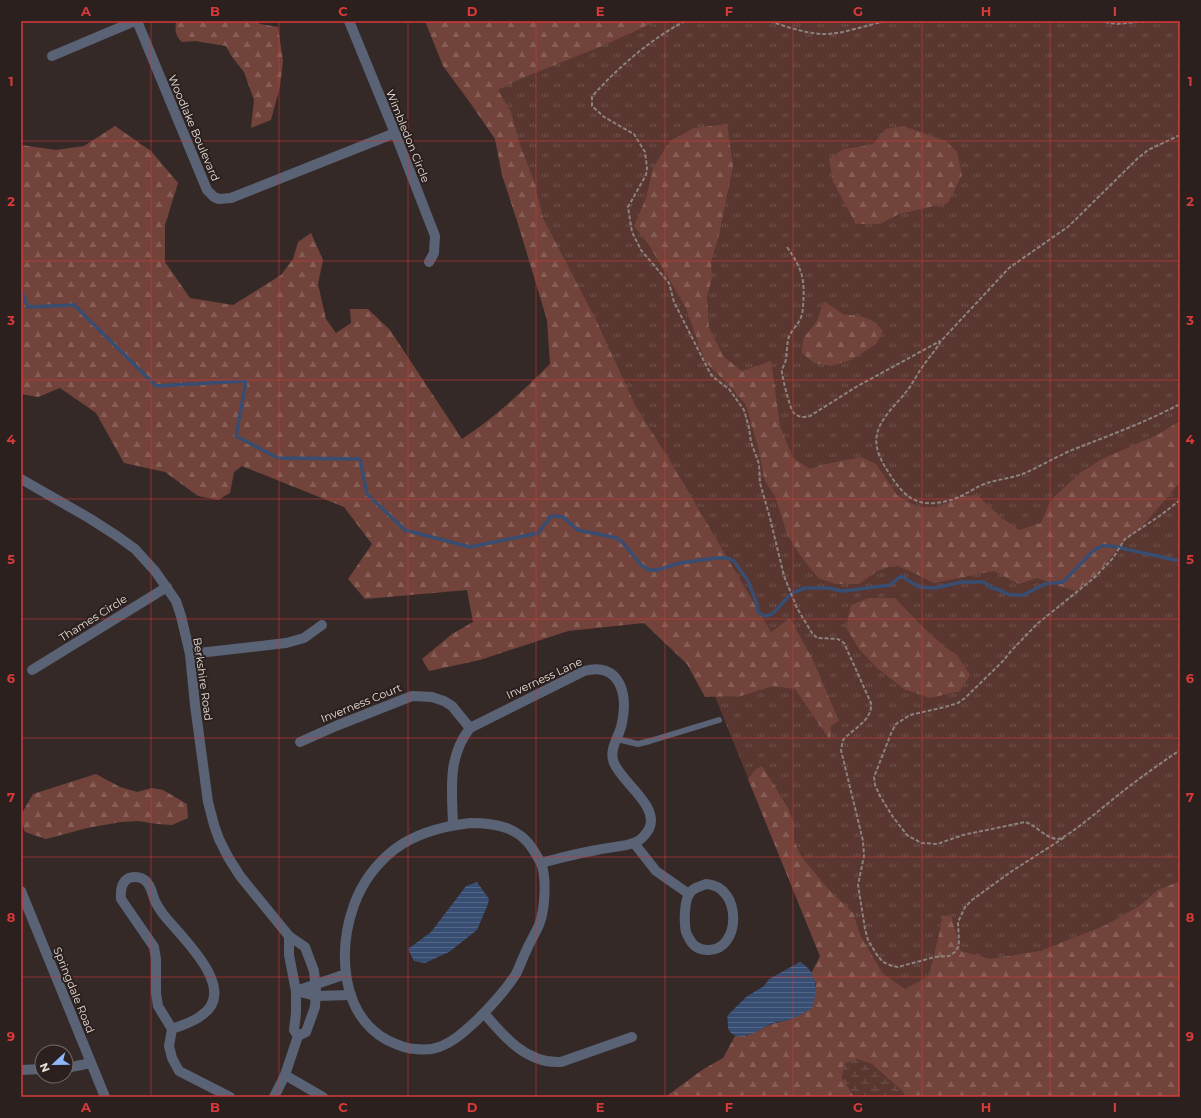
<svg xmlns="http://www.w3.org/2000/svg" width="1201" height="1118" font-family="Montserrat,sans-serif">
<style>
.grass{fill:url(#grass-tufts)}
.forest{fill:url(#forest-firs)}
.wetland{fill:url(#wetland-marsh)}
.water{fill:url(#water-rules)}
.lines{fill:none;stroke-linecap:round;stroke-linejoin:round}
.stream{stroke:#374d72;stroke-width:3.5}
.path{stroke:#8c8280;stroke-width:2;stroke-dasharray:4 2;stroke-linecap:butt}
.service{stroke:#596375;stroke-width:6}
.minor{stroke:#596375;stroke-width:10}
.grid{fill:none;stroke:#d83a3a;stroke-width:1;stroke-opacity:0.55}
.labels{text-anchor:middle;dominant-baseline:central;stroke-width:4;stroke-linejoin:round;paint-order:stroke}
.street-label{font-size:11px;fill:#e6dedc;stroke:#2b201d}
.neatline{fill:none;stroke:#d83a3a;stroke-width:1.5}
.grid-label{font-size:13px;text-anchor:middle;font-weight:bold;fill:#d83a3a}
</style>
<defs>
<pattern id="grass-tufts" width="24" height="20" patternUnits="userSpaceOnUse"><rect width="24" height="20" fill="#59362f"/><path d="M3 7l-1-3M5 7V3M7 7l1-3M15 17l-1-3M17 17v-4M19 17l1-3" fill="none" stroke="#71534d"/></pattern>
<pattern id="forest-firs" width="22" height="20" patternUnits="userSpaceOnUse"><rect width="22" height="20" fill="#72433a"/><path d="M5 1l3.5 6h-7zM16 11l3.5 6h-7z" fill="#865e56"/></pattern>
<pattern id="wetland-marsh" width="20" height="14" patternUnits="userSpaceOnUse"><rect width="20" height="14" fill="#59362f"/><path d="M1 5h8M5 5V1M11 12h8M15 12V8" fill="none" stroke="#71534d"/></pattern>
<pattern id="water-rules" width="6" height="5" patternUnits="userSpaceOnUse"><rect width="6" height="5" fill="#374d72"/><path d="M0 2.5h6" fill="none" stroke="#546686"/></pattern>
</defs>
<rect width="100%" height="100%" fill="#352927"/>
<path class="grass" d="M633,21H1180V924L858,1050L663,568L478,82Z"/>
<g class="forest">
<path d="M176,21H257L260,24L278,27L283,61L280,86L271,120L251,128L254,100L244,72L232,57L226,46L195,41L182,42C175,36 175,30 176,21Z"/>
<path d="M425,21H657L602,46L520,79L498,90L511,112L520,145L534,181L543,218L597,322L636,407L672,464L771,632L790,618L813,660L839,721L831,726L830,740L795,689L773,686L741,696L705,697L687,664L644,623L568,631L480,660L429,671L422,659L452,634L473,622L467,590L365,599L348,579L372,544L344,507L242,466L234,472L230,493L218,500L198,496L165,472L124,463L96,413L60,388L38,397L21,394V145L56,150L84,146L115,126L151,151L178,183L165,225V262L190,298L233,305L281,275L293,259L298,242L311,233L323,260L318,284L326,319L336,333L351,323L350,309H368L390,330L462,439C494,418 523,391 550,364L547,320L518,224L502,175L495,139L471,104L443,66Z"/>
<path d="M727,124L733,167L718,239L711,261L712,278L707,297L709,328L724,357L742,371L771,361L780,426L793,458L810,469L826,464L861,457L876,464L897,495L917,507H939L962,496L977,495L1002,518L1019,530L1041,523L1049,504L1054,497L1080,473L1102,459L1157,435L1180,421V482L1141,528L1124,541L1094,578L1075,591L1037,578L1019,584L994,571L934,583L912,572L895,565L877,571L859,584H835L818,578L800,555L787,534L775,496L765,481L758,447L746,405L731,387L705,362L686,308L649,245L634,226L646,198L653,168L670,141L694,128Z"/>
<path d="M903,126L946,141L957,152L962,175L948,203L899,214L880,224H856L833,182L829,159L843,149L872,145L886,129Z"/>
<path d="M824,301L843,314L864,317L875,322L883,331L876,344L851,360L831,366L814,363L802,353L803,339L817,321Z"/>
<path d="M869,598H895L926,630L945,647L957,655L970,675L960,691L930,698L904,689L877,668L859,649L846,627L851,605Z"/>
<path d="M762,766L788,808L794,823V841L801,856L828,889L853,913L860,935L883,974L905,989L929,976L940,930L942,916L951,915L961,951L990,959L1040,951L1106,925L1139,906L1158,890L1180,881V1097H664L668,1095L702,1070L723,1058L735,1036H746L772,1024L792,1019L811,1008L816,984L811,974L820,956L748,779L756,769Z"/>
<path d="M96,774L120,787L137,792L152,788L163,790L187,804L188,818L172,825L157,824L138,821L121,822L87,828L46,839L25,832L21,820V815L33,794Z"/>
</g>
<path class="wetland" d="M857,1059L872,1064L909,1097H854L842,1078L844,1064Z"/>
<g class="water">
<path d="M477,882L489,899L488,904L477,930L449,952L425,963L414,961L408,949L431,932L466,886Z"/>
<path d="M800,962C818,972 818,991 812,1008C805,1012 799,1016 792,1019C786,1021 778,1021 771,1024C761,1028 742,1043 731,1033C726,1029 729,1022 727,1016L746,997L764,986L769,979Z"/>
</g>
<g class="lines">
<path class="stream" d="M21,290L28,307L74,305L156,386L246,381L236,436L278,458L360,459L367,494L405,530L470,547L538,533L551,516L563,517L578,530L617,538L623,543L641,565L649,570H657L680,563L716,558H728L734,561L748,581L757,604V609L759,613L765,616L772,614L792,593L805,588H828L842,591L852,590L890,585L901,576L919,587L935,588L962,582H984L990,587L1002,591L1010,595H1023L1045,584L1063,582L1094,550L1102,546H1112L1175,560H1180"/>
<g class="path">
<path d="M685,21C651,39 621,65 595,93L592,97V106L604,117L634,134L645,152L647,168L646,175L628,207L632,232L641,250L669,283L674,302L710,373L713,377L729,389L744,410L749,428L751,442L759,464L760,483L770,518L784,576L797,608L812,633L817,638L838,639L844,643L871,703C873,721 852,729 843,740L841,750L863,841L864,856L858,885L865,929L868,940L877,955L883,962L892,966L898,967L935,957L949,956L955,952L958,947L959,942L958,922L965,907L972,900L1012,871L1065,837"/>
<path d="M770,21C786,27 805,33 822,34C840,35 867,25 886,21"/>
<path d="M1099,21L1117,24L1147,21"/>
<path d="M1180,135L1148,150L1138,158L1069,226L1009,268L940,342C935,352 927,359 921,369C916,376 912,385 906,392C896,405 881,417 877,434C874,448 881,461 889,473C897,486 908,501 925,503C937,504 952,501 963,495C971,491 978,486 987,483C999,479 1013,478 1025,473C1043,465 1059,455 1077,448C1111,435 1148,421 1180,404"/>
<path d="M787,247C803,270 805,279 803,307C802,325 792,326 788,340C787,346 787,352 786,358C786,363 783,366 782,370C781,374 790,408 793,412C797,417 804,418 810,416L856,387L940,341"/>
<path d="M1180,500L1161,515L1125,539L1113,558L1094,578L1037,624L1012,650L1002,662L965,698L958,703L945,707L910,715L896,724L892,731L874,777L875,785L880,796L893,817L907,835L921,843L937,844L963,835L1025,822C1036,825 1046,839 1058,839C1068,838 1111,800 1122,792C1141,777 1161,763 1180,750"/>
</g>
<path class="service" d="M617,739L638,744L650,741L719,720"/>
<g class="minor">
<path d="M137,21L207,190L214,197L219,199L231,198L395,133"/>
<path d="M349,21L395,133L435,236L434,253L429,262"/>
<path d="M52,56L135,21"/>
<path d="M21,479L89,518L117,536L135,549L155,571L176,601L181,616L190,654L195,705L208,802L214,825L219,839L228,857L240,876L289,936L305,947L314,971L316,990L315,1007L306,1032L298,1036L285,1075L274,1097"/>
<path d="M190,654L286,643L304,638L322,625"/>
<path d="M32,670L167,587"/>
<path d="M300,742L336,726L412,696L432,697L444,701L452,706L470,728"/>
<path d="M470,823C496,823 520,827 534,851C536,855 539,859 541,863C547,878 545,910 539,925C535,934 530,942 527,949C523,957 520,966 516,974C505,991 491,1006 477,1020C466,1030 454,1042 439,1047C431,1050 424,1050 416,1049C406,1049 395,1044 387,1040C340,1014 338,950 354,905C362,883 377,863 395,849C416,833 445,826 470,823Z"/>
<path d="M453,825C452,790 447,757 470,728L584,671C620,661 628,694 622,723C620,736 608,749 614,763C622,783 660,806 649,829C646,834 641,840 636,842C625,847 609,847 597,850C578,853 560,858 541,863"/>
<path d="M634,843L656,871L689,894"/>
<path d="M706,884C743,886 741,951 708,950C700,950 694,947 690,940C689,938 687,935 686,932C684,923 684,900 690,893C693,888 700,886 706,884Z"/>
<path d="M21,891L105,1097"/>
<path d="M289,936V955L296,991V1013L294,1030L298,1036"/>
<path d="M296,991L316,996L351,995"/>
<path d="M296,991L346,974"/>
<path d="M484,1013C504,1037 527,1064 561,1062L632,1037"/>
<path d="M172,1029C182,1025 194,1022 202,1015C240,989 180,936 163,914C160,910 157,905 155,901C152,893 150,881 141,878C125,874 120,884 121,899L154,947L156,959V993L158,1006L172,1029L169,1046L172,1058L179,1071L230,1097"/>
<path d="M66,1068L91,1063"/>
<path d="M21,1070L42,1069"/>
<path d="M285,1075L323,1097"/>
</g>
</g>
<path class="grid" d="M151,21V1097M279,21V1097M408,21V1097M536,21V1097M665,21V1097M793,21V1097M922,21V1097M1050,21V1097M21,141H1180M21,261H1180M21,380H1180M21,499H1180M21,619H1180M21,738H1180M21,857H1180M21,977H1180"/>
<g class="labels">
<g class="street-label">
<text transform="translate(194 128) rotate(67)">Woodlake Boulevard</text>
<text transform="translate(408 136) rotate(68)">Wimbledon Circle</text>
<text transform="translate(93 618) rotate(-32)">Thames Circle</text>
<text transform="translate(544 678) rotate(-25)">Inverness Lane</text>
<text transform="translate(203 679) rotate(82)">Berkshire Road</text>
<text transform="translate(361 703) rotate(-22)">Inverness Court</text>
<text transform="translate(74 990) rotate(68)">Springdale Road</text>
</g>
</g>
<rect width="1201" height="1118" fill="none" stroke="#2b201d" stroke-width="44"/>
<g transform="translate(54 1064) rotate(248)"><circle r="19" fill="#2b201d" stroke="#766c69"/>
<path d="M0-3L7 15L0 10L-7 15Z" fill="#8fb8fd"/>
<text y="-6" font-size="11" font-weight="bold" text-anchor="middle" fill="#e6dedc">N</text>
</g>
<rect x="22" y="22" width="1157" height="1074" class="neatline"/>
<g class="grid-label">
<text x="86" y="16">A</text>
<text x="215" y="16">B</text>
<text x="343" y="16">C</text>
<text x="472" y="16">D</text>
<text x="600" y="16">E</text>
<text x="729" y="16">F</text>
<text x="858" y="16">G</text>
<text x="986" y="16">H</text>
<text x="1115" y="16">I</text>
<text x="11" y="86">1</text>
<text x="1190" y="86">1</text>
<text x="11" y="206">2</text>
<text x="1190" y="206">2</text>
<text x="11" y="325">3</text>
<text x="1190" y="325">3</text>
<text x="11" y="444">4</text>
<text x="1190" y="444">4</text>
<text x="11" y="564">5</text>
<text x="1190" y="564">5</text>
<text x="11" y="683">6</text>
<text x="1190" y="683">6</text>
<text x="11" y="802">7</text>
<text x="1190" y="802">7</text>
<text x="11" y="922">8</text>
<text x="1190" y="922">8</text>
<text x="11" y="1041">9</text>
<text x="1190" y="1041">9</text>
<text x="86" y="1112">A</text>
<text x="215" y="1112">B</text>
<text x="343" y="1112">C</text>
<text x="472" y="1112">D</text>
<text x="600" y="1112">E</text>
<text x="729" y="1112">F</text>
<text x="858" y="1112">G</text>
<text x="986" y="1112">H</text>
<text x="1115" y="1112">I</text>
</g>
</svg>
